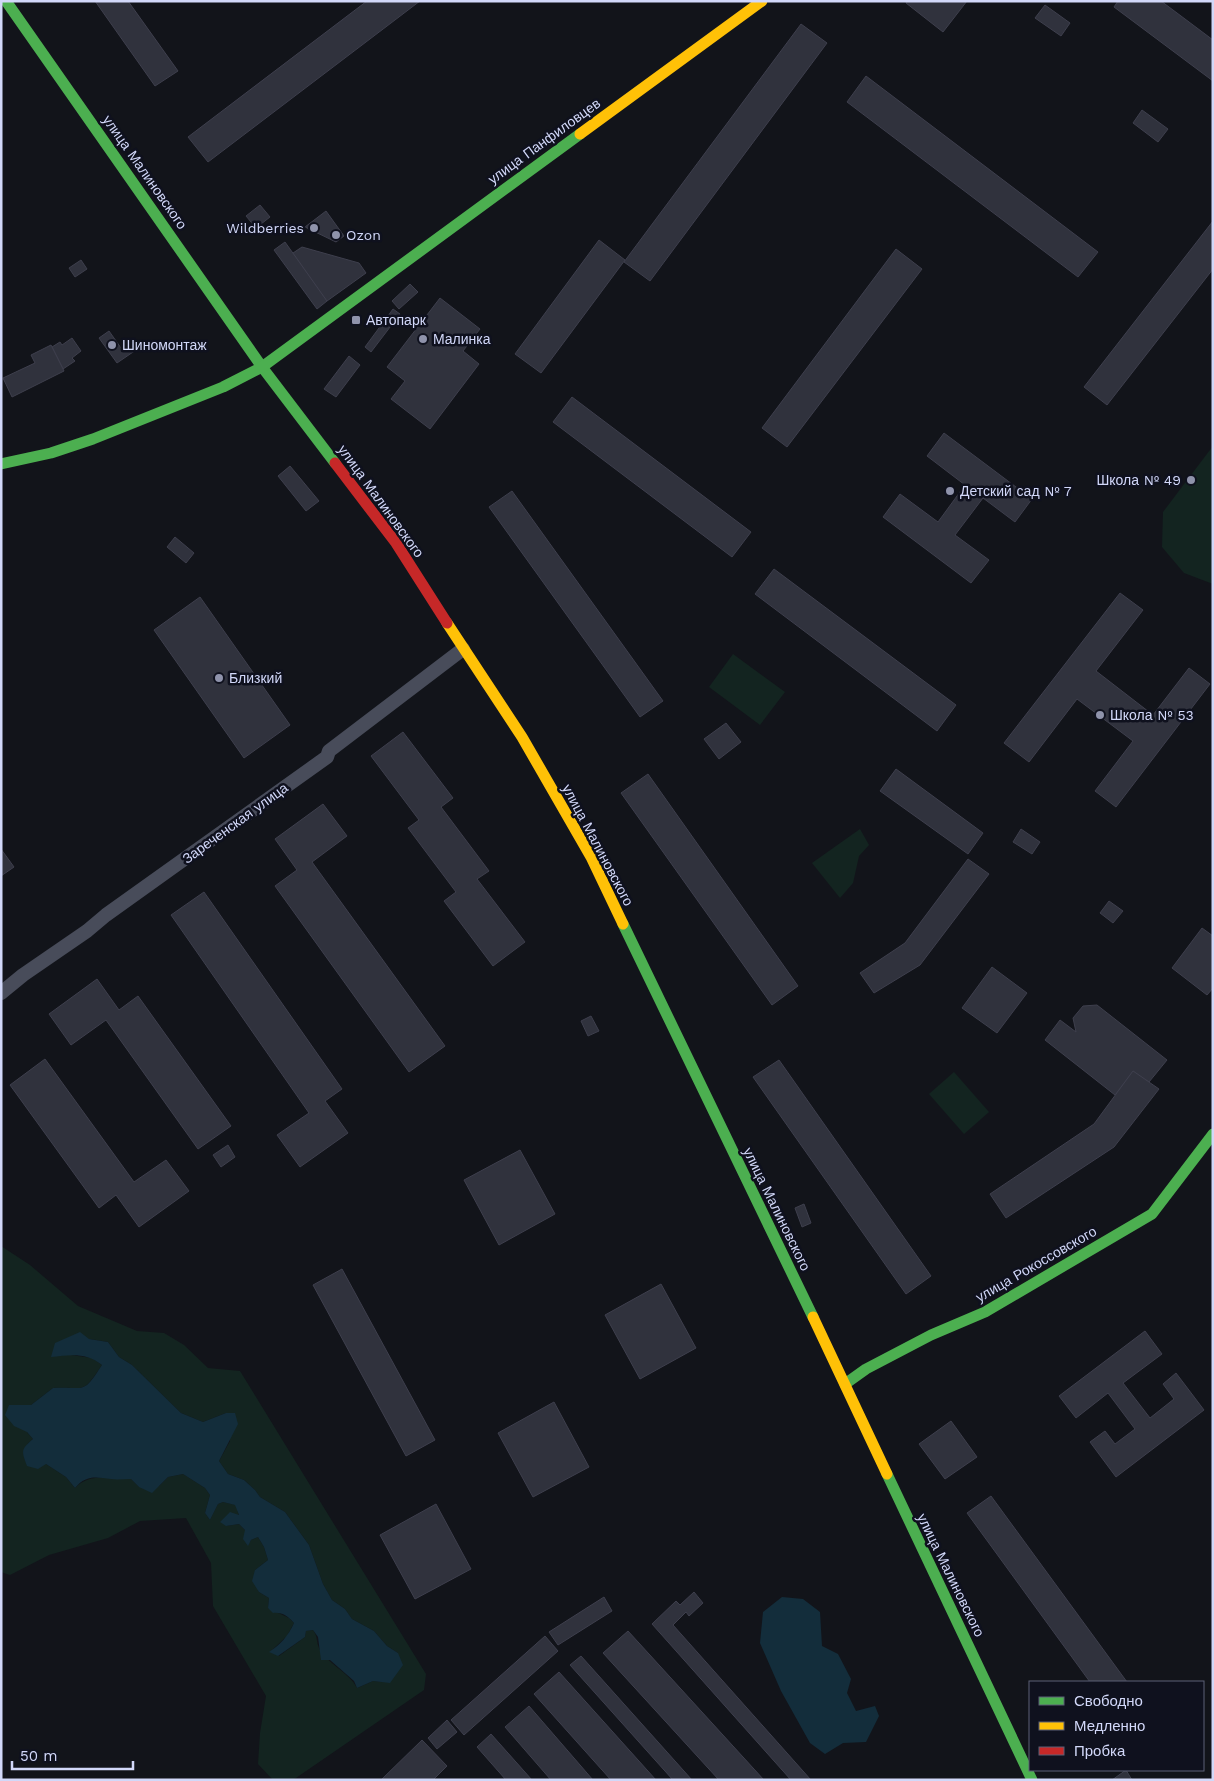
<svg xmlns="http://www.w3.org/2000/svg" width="1214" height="1781" font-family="'Work Sans',sans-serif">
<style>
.green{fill:#132420;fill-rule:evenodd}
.water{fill:#132d3b}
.building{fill:#30323d;stroke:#3e3f4d}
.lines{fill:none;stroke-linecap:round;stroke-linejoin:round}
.street{stroke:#484c5a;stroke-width:14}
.fast{stroke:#4caf50;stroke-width:11}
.slow{stroke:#ffc107;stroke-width:11}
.jam{stroke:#c62828;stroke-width:11}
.poi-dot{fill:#8f93ab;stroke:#0f111e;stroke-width:2}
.labels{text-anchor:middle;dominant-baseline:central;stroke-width:5;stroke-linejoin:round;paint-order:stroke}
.street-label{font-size:14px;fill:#d2d8f9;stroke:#0f111e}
.poi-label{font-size:14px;fill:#d2d8f9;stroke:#0f111e;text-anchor:start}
</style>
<rect width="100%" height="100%" fill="#12141a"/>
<g class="green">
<path d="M1213,446V584L1184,573L1162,547L1163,512Z"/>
<path d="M733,654L785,692L760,725L709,687Z"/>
<path d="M860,829L869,845L859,856L853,883L840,898L812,863Z"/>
<path d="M954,1072L989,1112L964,1134L929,1094Z"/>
<path d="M1,1246L30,1265L78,1306L137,1331L164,1333L184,1345L208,1368L240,1371L426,1674L424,1690L293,1780H273L258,1764L260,1733L266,1696L213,1606L211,1563L186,1518L140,1521L108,1538L49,1555L10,1575L1,1572ZM89,1339L108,1342L119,1357L132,1365L181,1413L203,1422L226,1413L230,1441L219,1461L228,1474L244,1480L255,1490L260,1497L285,1512L309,1545L323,1584L332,1600L345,1609L352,1619L374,1631L387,1646L398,1653L390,1682L373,1681L357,1688C351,1674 324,1661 319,1648C316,1641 318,1637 313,1630L306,1631L305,1637L279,1656L270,1652L287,1636L294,1623L289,1618L268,1608L269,1598L259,1592L255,1570L268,1560L264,1547L258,1537L251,1540L248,1545L245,1530L239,1524L226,1526L239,1516L236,1505L223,1502L218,1504L210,1520L205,1513L210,1495L205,1488L183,1474L168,1477L159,1486L139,1487L131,1479C111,1479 90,1472 75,1488L66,1477L46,1464L27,1465C22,1453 22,1448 33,1439L27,1432L31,1405L53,1388C87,1386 81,1396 102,1365L92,1358L71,1355Z"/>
</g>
<g class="water">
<path d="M80,1332L89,1339L108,1342L119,1357L132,1365L181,1413L203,1422L226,1413H235L238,1424L219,1461L228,1474L244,1480L255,1490L260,1497L285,1512L309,1545L323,1584L332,1600L345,1609L352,1619L374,1631L387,1646L398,1653L403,1665L390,1683L373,1681L357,1688L354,1681L330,1660H321L318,1637L313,1630L306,1631L305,1637L278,1656L269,1652C281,1644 288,1636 294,1623C288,1616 282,1612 273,1613L268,1608L269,1598L259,1592L252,1581L255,1570L268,1560L264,1547L258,1537L251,1540L248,1546L243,1539L245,1530L239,1524L226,1526L220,1522L230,1512L239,1515L235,1505L223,1502L218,1504L210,1520L205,1513L210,1495L205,1488L183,1474L168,1477L152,1493L139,1487L131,1479C124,1479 117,1480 111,1479C95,1477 86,1475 75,1488L66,1477L46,1464L38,1469L27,1466C21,1451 21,1449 33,1439L27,1432L14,1426L5,1415L9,1405H31L53,1388C86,1386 82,1396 102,1365C86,1352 70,1355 51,1357L55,1343Z"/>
<path d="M782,1597L803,1599L820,1612L822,1646L838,1654L851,1679L847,1693L856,1711L875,1706L879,1716L866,1742L843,1743L825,1754L810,1743L781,1691L760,1643L763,1612Z"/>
</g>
<g class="building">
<path d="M95,1H128L178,71L155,86Z"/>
<path d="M367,1H420L208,162L188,137Z"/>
<path d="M907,1H967L943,32L906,3Z"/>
<path d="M1118,1H1161L1213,40V81L1114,7Z"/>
<path d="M1045,5L1070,23L1061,36L1035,18Z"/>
<path d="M801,24L827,43L650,281L624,262Z"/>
<path d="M866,76L1098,252L1078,277L847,102Z"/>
<path d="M1142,110L1168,129L1158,142L1133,123Z"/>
<path d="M260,205L270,217L256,228L246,216Z"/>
<path d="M326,211L344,236L336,242L305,227Z"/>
<path d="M1213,221V269L1107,405L1084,387Z"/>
<path d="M599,240L625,260L541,373L515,354Z"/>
<path d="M285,242L327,301L317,309L274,250Z"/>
<path d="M302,247L359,263L366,273L327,301L293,253Z"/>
<path d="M896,249L922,269L787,447L762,428Z"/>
<path d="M81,260L87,269L75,277L69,268Z"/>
<path d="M410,284L418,292L399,309L392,301Z"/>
<path d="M440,298L480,329L463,351L479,364L430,429L391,399L405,381L387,367Z"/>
<path d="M393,309L400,314L371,352L365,347Z"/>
<path d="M109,331L121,348L130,342L136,350L117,363L99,338Z"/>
<path d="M72,338L81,351L72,358L75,361L63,369L52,347L60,342L62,345Z"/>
<path d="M51,345L64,371L12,397L3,378L35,363L31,355Z"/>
<path d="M349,356L360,365L336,397L324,389Z"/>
<path d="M572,397L751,532L732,557L553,422Z"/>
<path d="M944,433L1032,499L1015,522L983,498L955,535L989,560L971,583L883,517L900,494L938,522L965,485L927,456Z"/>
<path d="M290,466L319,501L306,511L278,476Z"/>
<path d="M512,491L663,701L640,717L489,507Z"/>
<path d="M175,537L194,553L186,563L167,547Z"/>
<path d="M774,569L956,705L937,731L755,594Z"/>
<path d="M1120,593L1143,610L1096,671L1153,715L1189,668L1210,684L1116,807L1095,791L1133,741L1077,699L1029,762L1004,743Z"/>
<path d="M200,597L290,725L244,758L154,630Z"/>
<path d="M726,723L741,742L719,759L704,739Z"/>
<path d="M403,732L453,798L441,807L489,871L477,879L525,942L493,966L444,901L456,892L408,828L419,820L371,756Z"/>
<path d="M896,769L983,833L968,854L880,791Z"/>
<path d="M648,774L798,986L772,1005L621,793Z"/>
<path d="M323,804L347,836L312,862L445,1046L409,1072L275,886L297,870L275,839Z"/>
<path d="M1021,829L1040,842L1032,854L1013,842Z"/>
<path d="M1,849L14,867L1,876Z"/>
<path d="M968,859L989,874L920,965L874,993L860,973L905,943Z"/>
<path d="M204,892L342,1089L325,1101L348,1133L300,1167L277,1135L309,1113L171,915Z"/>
<path d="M1109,901L1123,911L1113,923L1100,913Z"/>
<path d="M1202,928L1213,936V988L1207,995L1172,968Z"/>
<path d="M992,967L1027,993L997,1033L962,1008Z"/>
<path d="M97,979L119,1010L138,996L231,1126L198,1149L106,1020L71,1045L49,1014Z"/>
<path d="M1097,1005L1167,1060L1149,1082L1133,1071L1115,1095L1045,1040L1060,1020L1076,1032L1073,1018L1083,1006Z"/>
<path d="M591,1016L599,1031L588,1036L581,1021Z"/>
<path d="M45,1059L134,1182L166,1160L189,1191L139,1227L116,1195L99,1208L10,1085Z"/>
<path d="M779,1060L931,1276L906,1294L753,1077Z"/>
<path d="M1133,1071L1159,1089L1114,1147L1006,1218L990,1194L1094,1124Z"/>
<path d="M228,1145L235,1157L221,1167L213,1155Z"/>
<path d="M520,1150L555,1214L499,1245L464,1180Z"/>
<path d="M804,1204L811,1223L802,1227L795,1208Z"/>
<path d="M342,1269L435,1440L406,1456L313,1285Z"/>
<path d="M661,1284L696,1348L640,1379L605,1315Z"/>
<path d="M1145,1331L1162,1354L1123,1383L1150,1418L1174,1399L1163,1384L1176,1373L1204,1410L1116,1477L1090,1442L1105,1431L1115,1444L1135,1429L1108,1393L1076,1418L1059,1396Z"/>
<path d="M554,1402L589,1467L533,1497L498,1433Z"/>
<path d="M951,1421L977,1457L945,1479L919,1444Z"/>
<path d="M991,1496L1127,1682H1090L967,1513Z"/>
<path d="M436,1504L471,1569L415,1599L380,1535Z"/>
<path d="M694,1592L703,1603L689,1616L686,1612L673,1625L811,1780H791L652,1624L676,1601L680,1605Z"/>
<path d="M604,1597L612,1611L558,1645L549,1632Z"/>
<path d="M628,1631L764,1780H719L603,1653Z"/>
<path d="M545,1636L558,1651L464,1735L451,1720Z"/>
<path d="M581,1656L692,1780H673L570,1665Z"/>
<path d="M559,1672L656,1780H611L534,1694Z"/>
<path d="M529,1706L593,1780H551L505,1727Z"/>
<path d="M447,1720L457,1732L437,1749L428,1738Z"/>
<path d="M491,1734L532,1780H506L477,1747Z"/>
<path d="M422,1740L447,1766L433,1780H381Z"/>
<path d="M1126,1770L1132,1780H1112Z"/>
</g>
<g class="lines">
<path class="street" d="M1,993L23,975L87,931L106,915L327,757L329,751L463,649"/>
<g class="fast">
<path d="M6,1L262,367L335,463"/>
<path d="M1,464L51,453L93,439L223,387L262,367L580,134"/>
<path d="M623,924L813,1317"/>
<path d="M845,1384L866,1369L931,1335L985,1312L1152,1214L1213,1134"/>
<path d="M887,1474L1032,1780"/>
</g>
<g class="slow">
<path d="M580,134L762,1"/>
<path d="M447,623L522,737L591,857L623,924"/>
<path d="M813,1317L887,1474"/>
</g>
<path class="jam" d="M335,463L396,543L447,623"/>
</g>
<g class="poi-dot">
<circle cx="314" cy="228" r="5"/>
<circle cx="336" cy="235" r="5"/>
<rect x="351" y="315" width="10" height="10" rx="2.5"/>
<circle cx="423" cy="339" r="5"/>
<circle cx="112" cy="345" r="5"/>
<circle cx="1191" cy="480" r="5"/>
<circle cx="950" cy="491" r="5"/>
<circle cx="219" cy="678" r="5"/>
<circle cx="1100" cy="715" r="5"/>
</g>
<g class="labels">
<g class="street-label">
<text transform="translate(544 141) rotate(-36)">улица Панфиловцев</text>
<text transform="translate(145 172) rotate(55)">улица Малиновского</text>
<text transform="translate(381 501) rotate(54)">улица Малиновского</text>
<text transform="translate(235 823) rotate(-36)">Зареченская улица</text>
<text transform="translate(598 845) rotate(62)">улица Малиновского</text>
<text transform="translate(777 1209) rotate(64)">улица Малиновского</text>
<text transform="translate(1036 1264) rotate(-30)">улица Рокоссовского</text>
<text transform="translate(951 1575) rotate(64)">улица Малиновского</text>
</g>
<g class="poi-label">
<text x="304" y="228" text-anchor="end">Wildberries</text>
<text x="346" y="235">Ozon</text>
<text x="366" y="320">Автопарк</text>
<text x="433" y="339">Малинка</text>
<text x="122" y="345">Шиномонтаж</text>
<text x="1181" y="480" text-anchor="end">Школа № 49</text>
<text x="960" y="491">Детский сад № 7</text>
<text x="229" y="678">Близкий</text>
<text x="1110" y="715">Школа № 53</text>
</g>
</g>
<rect width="1214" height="1781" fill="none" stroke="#d2d8f9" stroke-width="5"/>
<rect x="1029" y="1681" width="175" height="90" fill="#0f111e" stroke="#5d6176"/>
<rect x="1039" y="1697" width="25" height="8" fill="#4caf50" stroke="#5d6176"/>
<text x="1074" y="1706" font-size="15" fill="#d2d8f9">Свободно</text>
<rect x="1039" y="1722" width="25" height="8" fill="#ffc107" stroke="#5d6176"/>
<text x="1074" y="1731" font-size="15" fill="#d2d8f9">Медленно</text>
<rect x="1039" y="1747" width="25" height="8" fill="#c62828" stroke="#5d6176"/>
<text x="1074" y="1756" font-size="15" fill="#d2d8f9">Пробка</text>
<path d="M12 1761v8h121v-8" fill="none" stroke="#d2d8f9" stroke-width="2.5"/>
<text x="20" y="1761" font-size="15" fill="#d2d8f9" stroke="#0f111e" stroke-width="4" paint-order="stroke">50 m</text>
</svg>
